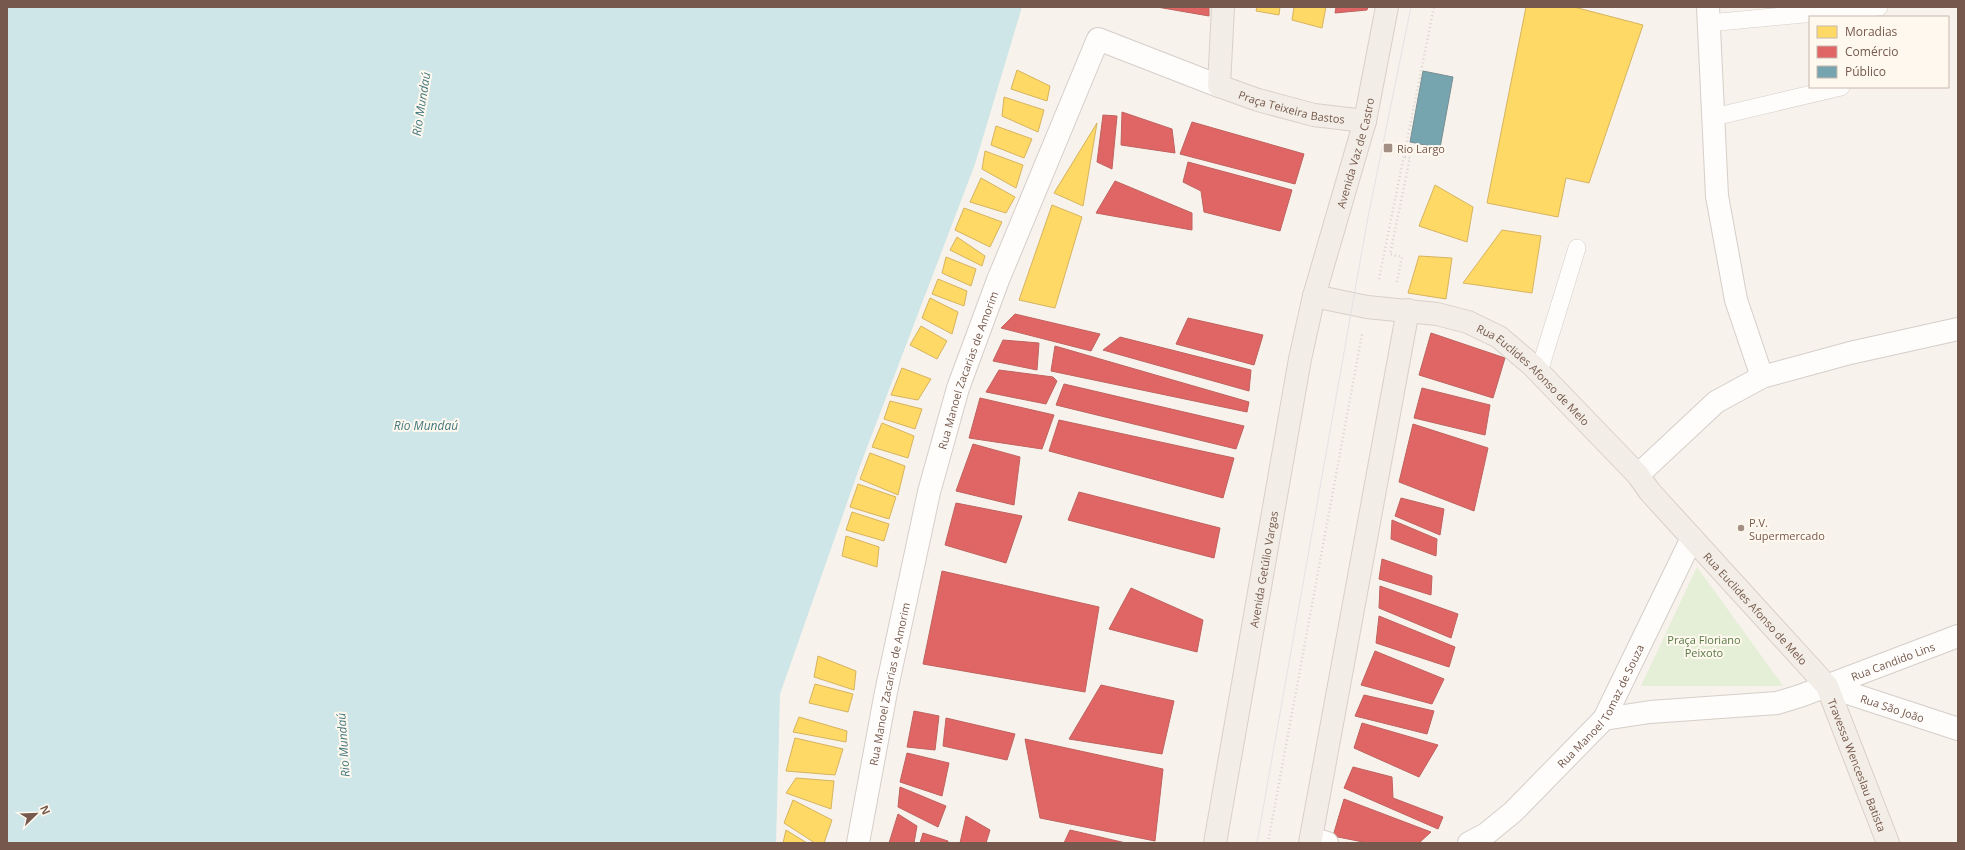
<svg xmlns="http://www.w3.org/2000/svg" width="1965" height="850" font-family="'Open Sans',sans-serif">
<style>
.green{fill:#e5eed7}
.water{fill:#cee6e7}
.homes{fill:#ffd966;stroke:#d6b35e}
.shops{fill:#e06666;stroke:#c0625e}
.public{fill:#76a5af;stroke:#768e91}
.lines{fill:none;stroke-linecap:round;stroke-linejoin:round}
.lane-casing{stroke:#d6cec8;stroke-width:18}
.street-casing{stroke:#d6cec8;stroke-width:24}
.primary-casing{stroke:#d8cfca;stroke-width:24}
.path{stroke:#dad2cf;stroke-width:2.5;stroke-dasharray:1 3;stroke-linecap:butt}
.lane{stroke:#fefdfc;stroke-width:17}
.street{stroke:#fefdfc;stroke-width:22}
.primary{stroke:#f2ede6;stroke-width:22}
.tram{stroke:#e5e2e5;stroke-width:1}
.poi-dot{fill:#a38f84;stroke:#fff8ef;stroke-width:1.5}
.labels{text-anchor:middle;dominant-baseline:central;stroke-width:4;stroke-linejoin:round;paint-order:stroke}
.street-label{font-size:11px;fill:#76594c;stroke:#fff8ef}
.poi-label{font-size:11px;fill:#76594c;stroke:#fff8ef;text-anchor:start}
.park-label{font-size:11px;fill:#567b44;stroke:#fff8ef}
.water-label{font-size:12px;font-style:italic;fill:#437981;stroke:#fff8ef}
</style>
<rect width="100%" height="100%" fill="#f7f2ec"/>
<path class="green" d="M1697,567L1783,686H1641Z"/>
<path class="water" d="M7,7H1022L975,164L860,466L780,694L776,843H7Z"/>
<g class="homes">
<path d="M1257,7H1280L1279,15L1256,11Z"/>
<path d="M1294,7H1326L1322,28L1292,20Z"/>
<path d="M1526,7H1574L1643,25L1589,183L1566,178L1558,217L1487,203Z"/>
<path d="M1017,70L1050,86L1047,101L1011,89Z"/>
<path d="M1004,97L1044,110L1038,132L1002,116Z"/>
<path d="M1097,123L1083,206L1054,193Z"/>
<path d="M996,126L1032,139L1024,158L991,145Z"/>
<path d="M985,151L1023,165L1016,188L982,169Z"/>
<path d="M981,178L1015,197L1006,213L970,202Z"/>
<path d="M1435,185L1473,207L1467,242L1419,226Z"/>
<path d="M1052,205L1082,217L1055,308L1019,300Z"/>
<path d="M964,208L1002,222L990,247L955,230Z"/>
<path d="M1502,230L1541,236L1532,293L1463,283Z"/>
<path d="M957,237L985,256L982,266L950,250Z"/>
<path d="M1419,256L1452,258L1446,299L1408,293Z"/>
<path d="M946,257L976,269L971,286L942,273Z"/>
<path d="M938,279L967,291L964,306L932,294Z"/>
<path d="M930,298L958,312L952,334L922,318Z"/>
<path d="M921,326L947,341L937,359L910,345Z"/>
<path d="M902,368L931,379L918,400L891,395Z"/>
<path d="M890,401L922,409L915,429L884,419Z"/>
<path d="M882,423L914,436L908,458L872,447Z"/>
<path d="M870,453L905,466L898,495L860,479Z"/>
<path d="M858,484L896,497L889,519L850,507Z"/>
<path d="M852,512L889,524L884,541L846,530Z"/>
<path d="M846,536L879,547L877,567L842,556Z"/>
<path d="M818,656L856,671L854,690L814,677Z"/>
<path d="M815,684L853,694L848,712L809,703Z"/>
<path d="M799,717L847,731L846,742L793,732Z"/>
<path d="M795,738L843,749L835,775L786,771Z"/>
<path d="M796,778L834,781L831,809L786,793Z"/>
<path d="M793,800L832,820L824,843H815L784,823Z"/>
<path d="M786,830L807,843H783Z"/>
</g>
<g class="shops">
<path d="M1157,7H1209V16Z"/>
<path d="M1336,7H1368L1367,10L1335,13Z"/>
<path d="M1122,112L1172,129L1175,153L1121,145Z"/>
<path d="M1103,115L1117,116L1112,169L1097,162Z"/>
<path d="M1192,122L1304,154L1295,184L1180,154Z"/>
<path d="M1188,162L1292,190L1280,231L1204,212L1201,191L1183,182Z"/>
<path d="M1115,181L1192,213V230L1096,213Z"/>
<path d="M1015,314L1100,334L1091,351L1001,328Z"/>
<path d="M1188,318L1263,335L1254,365L1176,344Z"/>
<path d="M1431,333L1505,358L1493,398L1419,375Z"/>
<path d="M1120,337L1251,370L1249,391L1103,350Z"/>
<path d="M1003,340L1039,343L1037,370L993,361Z"/>
<path d="M1055,346L1249,402L1247,412L1051,371Z"/>
<path d="M999,370L1053,377L1057,381L1046,404L986,392Z"/>
<path d="M1064,384L1244,426L1236,449L1056,405Z"/>
<path d="M1422,388L1490,405L1485,435L1414,418Z"/>
<path d="M980,398L1054,415L1042,449L969,438Z"/>
<path d="M1059,420L1234,458L1223,498L1049,451Z"/>
<path d="M1413,424L1488,448L1474,511L1399,482Z"/>
<path d="M973,444L1020,457L1014,505L956,491Z"/>
<path d="M1079,492L1220,528L1214,558L1068,520Z"/>
<path d="M1401,498L1444,509L1440,535L1395,516Z"/>
<path d="M956,503L1022,516L1006,563L945,545Z"/>
<path d="M1392,520L1437,539L1436,556L1391,539Z"/>
<path d="M1382,559L1432,576L1431,595L1379,579Z"/>
<path d="M942,571L1099,607L1085,692L923,664Z"/>
<path d="M1380,586L1458,614L1451,638L1379,608Z"/>
<path d="M1131,588L1203,620L1197,652L1109,629Z"/>
<path d="M1379,616L1455,647L1449,667L1376,643Z"/>
<path d="M1375,651L1444,679L1432,704L1361,685Z"/>
<path d="M1101,685L1174,701L1162,754L1069,739Z"/>
<path d="M1364,695L1434,711L1427,734L1355,716Z"/>
<path d="M914,711L939,716L935,750L907,747Z"/>
<path d="M946,718L1015,734L1007,760L943,746Z"/>
<path d="M1362,723L1438,745L1419,777L1354,748Z"/>
<path d="M1025,739L1163,769L1155,841L1040,818Z"/>
<path d="M907,753L949,763L942,796L900,782Z"/>
<path d="M1353,767L1392,777L1393,798L1443,817L1438,829L1344,788Z"/>
<path d="M900,787L946,806L938,827L898,807Z"/>
<path d="M1344,799L1431,832L1419,843H1368L1333,836Z"/>
<path d="M898,814L917,826L914,843H889Z"/>
<path d="M966,816L990,830L986,843H960Z"/>
<path d="M1070,830L1126,843H1064Z"/>
<path d="M923,833L948,841V843H920Z"/>
</g>
<path class="public" d="M1423,71L1453,77L1440,148L1410,142Z"/>
<g class="lines">
<defs>
<g id="lane">
<path d="M1709,23L1879,7"/>
<path d="M1714,117L1841,87"/>
<path d="M1539,372L1577,248"/>
</g>
<g id="street">
<path d="M1708,7L1717,196L1736,300L1762,377"/>
<path d="M1638,475L1716,402L1762,377L1850,353L1958,329"/>
<path id="s1" d="M1827,686L1958,729"/>
<path id="s2" d="M1604,719L1650,712L1777,703L1800,696L1958,636"/>
<path d="M1311,838L1327,843"/>
<path id="s3" d="M858,843L886,692L929,492L958,388L998,280L1098,39L1219,86"/>
<path id="s4" d="M1469,843L1486,834L1513,812L1604,719L1692,538"/>
</g>
<g id="primary">
<path id="s5" d="M1223,7L1219,86L1258,100L1314,115L1365,121"/>
<path id="s6" d="M1314,296L1367,307L1437,314L1468,322L1499,337L1532,365L1638,475L1650,492L1827,686L1888,843"/>
<path id="s7" d="M1215,843L1300,359L1314,296L1365,121L1387,7"/>
<path d="M1310,843L1408,310"/>
</g>
</defs>
<use href="#lane" class="lane-casing"/>
<use href="#street" class="street-casing"/>
<use href="#primary" class="primary-casing"/>
<g class="path">
<path d="M1379,279L1434,7"/>
<path d="M1397,282L1402,257L1390,254L1410,158L1404,157"/>
<path d="M1268,843L1362,334"/>
</g>
<use href="#lane" class="lane"/>
<use href="#street" class="street"/>
<use href="#primary" class="primary"/>
<path class="tram" d="M1257,843L1368,217L1411,7"/>
</g>
<g class="poi-dot">
<rect x="1383" y="143" width="10" height="10" rx="2"/>
<circle cx="1741" cy="528" r="4"/>
</g>
<g class="labels">
<g class="street-label">
<text stroke="none"><textPath href="#s5" startOffset="155">Praça Teixeira Bastos</textPath></text>
<text stroke="none"><textPath href="#s7" startOffset="705">Avenida Vaz de Castro</textPath></text>
<text stroke="none"><textPath href="#s3" startOffset="486">Rua Manoel Zacarias de Amorim</textPath></text>
<text stroke="none"><textPath href="#s6" startOffset="241">Rua Euclides Afonso de Melo</textPath></text>
<text stroke="none"><textPath href="#s7" startOffset="278">Avenida Getúlio Vargas</textPath></text>
<text stroke="none"><textPath href="#s6" startOffset="565">Rua Euclides Afonso de Melo</textPath></text>
<text stroke="none"><textPath href="#s2" startOffset="297">Rua Candido Lins</textPath></text>
<text stroke="none"><textPath href="#s3" startOffset="162">Rua Manoel Zacarias de Amorim</textPath></text>
<text stroke="none"><textPath href="#s4" startOffset="193">Rua Manoel Tomaz de Souza</textPath></text>
<text stroke="none"><textPath href="#s1" startOffset="69">Rua São João</textPath></text>
<text stroke="none"><textPath href="#s6" startOffset="755">Travessa Wenceslau Batista</textPath></text>
</g>
<g class="poi-label">
<text x="1397" y="148">Rio Largo</text>
<text x="1749" y="522">P.V.<tspan x="1749" dy="13">Supermercado</tspan></text>
</g>
<g class="park-label">
<text x="1704" y="639">Praça Floriano<tspan x="1704" dy="13">Peixoto</tspan></text>
</g>
<g class="water-label">
<text transform="translate(421 104) rotate(-81)">Rio Mundaú</text>
<text x="426" y="425">Rio Mundaú</text>
<text transform="translate(343 745) rotate(-94)">Rio Mundaú</text>
</g>
</g>
<rect width="1965" height="850" fill="none" stroke="#76594c" stroke-width="16"/>
<rect x="1809" y="16" width="140" height="72" fill="#fff8ef" stroke="#c8b8ae"/>
<rect x="1817" y="26" width="20" height="12" fill="#ffd966" stroke="#c8b8ae"/>
<text x="1845" y="36" font-size="12" fill="#76594c">Moradias</text>
<rect x="1817" y="46" width="20" height="12" fill="#e06666" stroke="#c8b8ae"/>
<text x="1845" y="56" font-size="12" fill="#76594c">Comércio</text>
<rect x="1817" y="66" width="20" height="12" fill="#76a5af" stroke="#c8b8ae"/>
<text x="1845" y="76" font-size="12" fill="#76594c">Público</text>
<g transform="translate(36 814) rotate(67)" stroke="#fff8ef" stroke-width="3" paint-order="stroke">
<path d="M0-3L7 15L0 10L-7 15Z" fill="#76594c"/>
<text y="-6" font-size="11" font-weight="bold" text-anchor="middle" fill="#76594c">N</text>
</g>
</svg>
